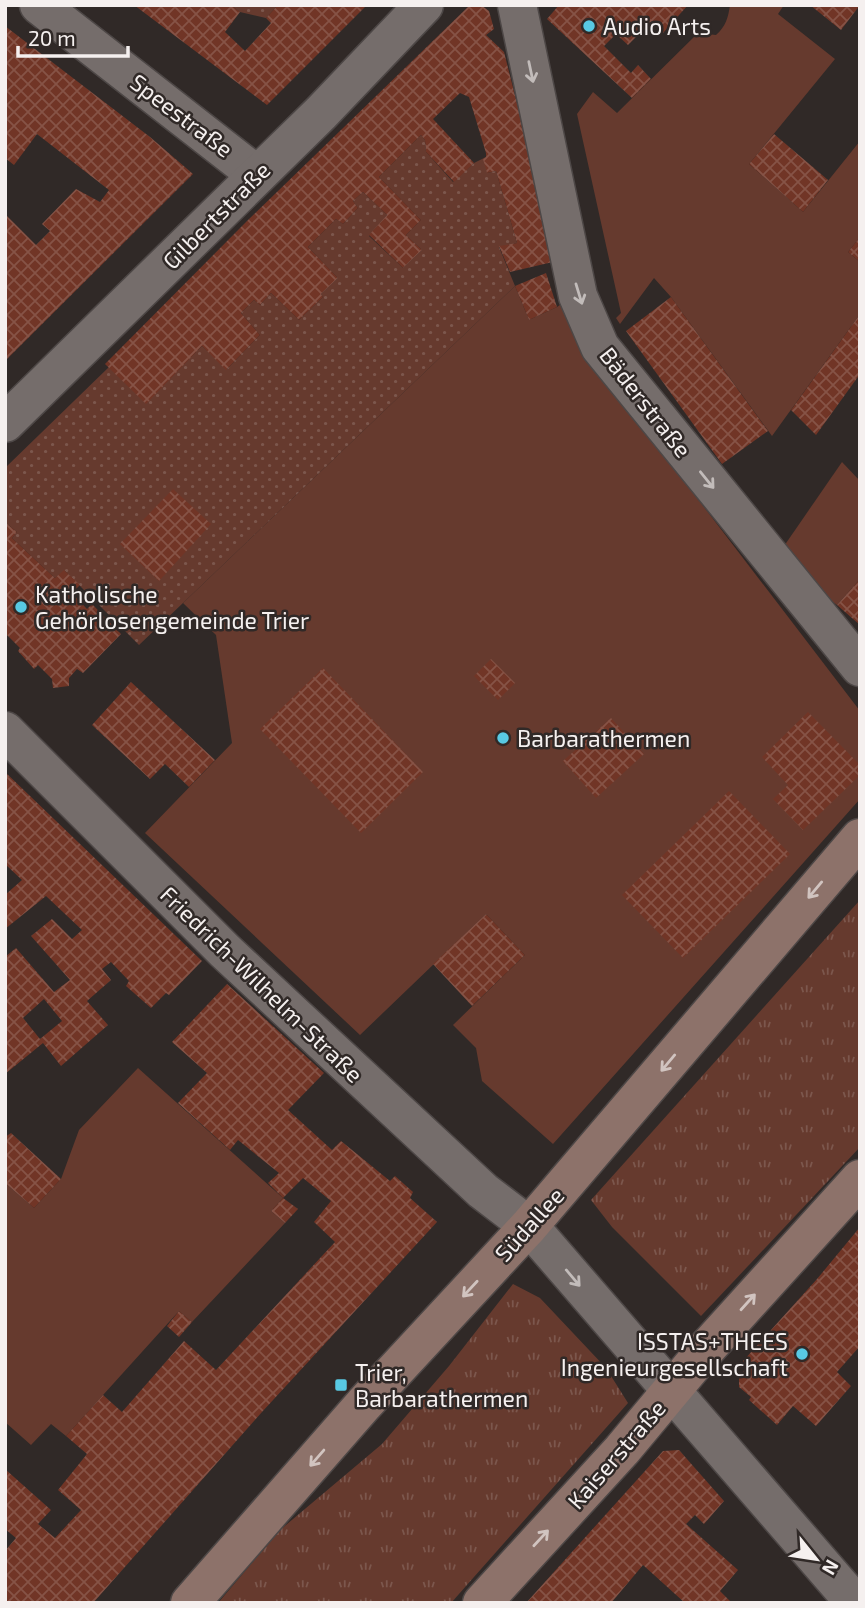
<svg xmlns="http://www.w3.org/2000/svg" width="865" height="1608" font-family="'Exo 2',sans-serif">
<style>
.grass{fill:#663a2e}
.park{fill:url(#park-tufts)}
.garden{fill:url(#garden-dots)}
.building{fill:url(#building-cross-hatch);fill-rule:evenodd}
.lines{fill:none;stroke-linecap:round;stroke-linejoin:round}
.street-casing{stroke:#4d4746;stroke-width:41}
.secondary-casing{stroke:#4d4746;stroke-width:41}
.street{stroke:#756d6b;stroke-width:38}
.secondary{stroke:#8d726a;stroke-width:38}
.oneway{stroke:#c2bcba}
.oneway2{stroke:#d1c4c0}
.poi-dot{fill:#58c9e3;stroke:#302927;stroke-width:2.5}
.labels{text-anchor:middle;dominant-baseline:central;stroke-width:5;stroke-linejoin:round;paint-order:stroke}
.poi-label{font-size:23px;fill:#f5f0ef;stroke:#302927;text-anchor:start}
.street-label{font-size:23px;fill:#f5f0ef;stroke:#302927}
</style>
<defs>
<pattern id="park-tufts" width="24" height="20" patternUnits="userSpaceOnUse" patternTransform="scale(1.75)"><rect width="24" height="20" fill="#663a2e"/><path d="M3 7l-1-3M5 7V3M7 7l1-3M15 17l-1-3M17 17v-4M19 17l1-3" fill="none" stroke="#7c574d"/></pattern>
<pattern id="garden-dots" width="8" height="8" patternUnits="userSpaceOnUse" patternTransform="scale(1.75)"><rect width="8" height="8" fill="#663a2e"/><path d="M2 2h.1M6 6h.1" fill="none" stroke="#7c574d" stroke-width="1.8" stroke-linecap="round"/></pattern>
<pattern id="building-cross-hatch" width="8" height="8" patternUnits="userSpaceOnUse" patternTransform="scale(1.75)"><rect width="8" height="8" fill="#713526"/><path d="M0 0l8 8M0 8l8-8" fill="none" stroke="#865346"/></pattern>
</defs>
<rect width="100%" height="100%" fill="#302927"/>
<g class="grass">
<path d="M730,5H784L778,14L835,59L749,164L803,212L860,141V237L848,252L860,262V314L772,436L671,297L654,278L620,324L616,318L621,313L577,114L593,92L617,113L698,33L716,35C726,26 728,18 730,5Z"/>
<path d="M515,286L529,320L557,307L567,300L590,358L860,711V799L553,1144L482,1081L476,1048L453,1025L525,955L486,914L360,1035L145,833L232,743L216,635L183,603Z"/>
<path d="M842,462L860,481V579L837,605L819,592L782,549Z"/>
<path d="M138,1068L283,1198L271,1211L285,1223L192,1322L179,1311L66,1436L51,1424L31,1445L5,1422V1183L34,1208L61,1179L79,1130Z"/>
</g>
<g class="park">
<path d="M860,900V1147L701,1316L612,1227L591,1200Z"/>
<path d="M513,1284L540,1298L606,1368L628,1403L451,1603H218L280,1530L382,1444L449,1366Z"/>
</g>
<g class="garden">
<path d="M231,5H278L266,18L240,12Z"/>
<path d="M421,135L425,140L426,152L453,182L474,163L486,157L487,173L496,171L517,243L499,247L515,286L139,645L65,571L55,578L12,538L17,532L5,522V468L109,367L146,403L202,346L227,369L260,335L241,313L254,300L260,305L271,293L299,320L323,297L321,294L338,278L308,247L336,219L343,224L358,208L353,201L363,192L387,215L369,236L403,268L422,250L406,235L421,220L379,177Z"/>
</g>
<g class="building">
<path d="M134,5H231L240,12L225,32L245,51L271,23L266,18L278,5H367L267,105Z"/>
<path d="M470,5H481L489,11L494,29L486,35L504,52L557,261L510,272L499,246L517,243L496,171L487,173L483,159L486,157V153L469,97L460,93L433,119L474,163L454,182L426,152L425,140L421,135L379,177L421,220L406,235L422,250L403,268L369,235L387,215L363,192L353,201L358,208L343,224L336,219L308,247L338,278L321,294L323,297L299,320L271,293L260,305L254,300L241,313L260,335L226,370L202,346L146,404L105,364L247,221Z"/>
<path d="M559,5H688L663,33L651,22L628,45L616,34L604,46L631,73L638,65L651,79L632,98L547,19Z"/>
<path d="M810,5H860L841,30Z"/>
<path d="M5,26L150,137L193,174L5,361V214L36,245L50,231L42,224L76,189L100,202L109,190L37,134L14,165L5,158Z"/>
<path d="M774,134L828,180L803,212L749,164Z"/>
<path d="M860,237V262L848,252Z"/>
<path d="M546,273L557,307L529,320L515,286Z"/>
<path d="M671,297L768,431L722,464L626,331Z"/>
<path d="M860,314V374L816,435L791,410Z"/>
<path d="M173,489L211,524L159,581L120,544Z"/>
<path d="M5,522L17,532L12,538L55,578L64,570L80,585L72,593L87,609L92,604L121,634L83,673L77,669L69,678V686L53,688L52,679L38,665L34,669L18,651L20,648L5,633Z"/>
<path d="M860,579V625L837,605Z"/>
<path d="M491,659L515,683L498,700L474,676Z"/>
<path d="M323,668L423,772L361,833L260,729Z"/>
<path d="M131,682L215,760L189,787L165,764L150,779L92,725Z"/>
<path d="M808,712L860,765V775L803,830L773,799L788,785L762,757Z"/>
<path d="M611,718L644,754L596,798L563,761Z"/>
<path d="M5,772L202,961L169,995L166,993L151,1008L126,986L129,981L111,962L102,969L111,980L87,1001L108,1025L61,1066L43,1043L5,1074V957L16,948L54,992L70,980L31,936L52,919L72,939L82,930L46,896L5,929V895L22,880L5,864ZM44,999L62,1021L40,1039L23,1018Z"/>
<path d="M729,791L790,854L683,958L622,895Z"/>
<path d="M486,914L525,955L472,1006L433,964Z"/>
<path d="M227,984L324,1073L288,1110L332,1150L341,1141L390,1181L395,1176L413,1192L410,1198L437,1222L262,1412L93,1603H9L5,1600V1551L16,1538L5,1529V1469L51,1510L38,1524L55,1538L81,1510L58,1490L87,1454L66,1436L103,1395L122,1412L184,1341L216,1370L335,1242L314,1222L331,1201L303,1178L283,1198L268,1183L279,1173L238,1140L230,1150L178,1103L207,1073L172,1042Z"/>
<path d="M11,1133L61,1179L34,1208L5,1183V1137Z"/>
<path d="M283,1198L298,1209L285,1223L271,1211Z"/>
<path d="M860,1227V1346L837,1372L851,1386L816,1426L793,1406L777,1425L749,1400L751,1397L739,1387V1377L747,1367L743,1361L817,1279Z"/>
<path d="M179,1311L192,1322L179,1337L167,1326Z"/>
<path d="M679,1450L724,1501L704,1524L695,1515L686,1524L738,1570L720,1591L732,1603H685L643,1565L611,1603H526L663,1451Z"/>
</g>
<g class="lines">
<defs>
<g id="street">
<path d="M39,5L257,175"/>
<path d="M517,5L578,296L600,347L860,667"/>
<path d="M5,423L321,113L424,5"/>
<path d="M5,731L225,951L483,1191L529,1226L855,1603"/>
</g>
<g id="secondary">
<path d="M190,1603L364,1404L529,1226L860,838"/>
<path d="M482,1603L622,1450L707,1348L860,1179"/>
</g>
</defs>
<use href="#street" class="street-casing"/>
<use href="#secondary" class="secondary-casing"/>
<use href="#street" class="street"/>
<use href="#secondary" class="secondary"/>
</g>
<defs><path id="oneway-shaft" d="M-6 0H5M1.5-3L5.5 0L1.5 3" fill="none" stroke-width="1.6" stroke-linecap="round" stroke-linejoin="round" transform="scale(1.75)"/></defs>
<g class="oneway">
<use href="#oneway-shaft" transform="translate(531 72) rotate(78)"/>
<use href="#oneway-shaft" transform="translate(579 294) rotate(73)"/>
<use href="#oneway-shaft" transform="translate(707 480) rotate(51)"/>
<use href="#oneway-shaft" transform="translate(573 1278) rotate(50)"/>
</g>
<g class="oneway2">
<use href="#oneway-shaft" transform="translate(815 890) rotate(130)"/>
<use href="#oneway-shaft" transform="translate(668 1063) rotate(130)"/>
<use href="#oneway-shaft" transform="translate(470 1289) rotate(133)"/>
<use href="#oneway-shaft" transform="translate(748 1302) rotate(-48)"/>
<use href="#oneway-shaft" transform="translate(317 1458) rotate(131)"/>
<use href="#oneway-shaft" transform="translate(541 1538) rotate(-47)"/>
</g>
<g class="poi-dot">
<circle cx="589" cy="26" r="7"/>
<circle cx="21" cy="607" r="7"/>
<circle cx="503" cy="738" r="7"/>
<circle cx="802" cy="1354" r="7"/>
<rect x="334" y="1378" width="14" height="14" rx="3.5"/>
</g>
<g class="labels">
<g class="poi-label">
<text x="603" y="26">Audio Arts</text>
<text x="35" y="594">Katholische<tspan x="35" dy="26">Gehörlosengemeinde Trier</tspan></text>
<text x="517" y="738">Barbarathermen</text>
<text x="788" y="1341" text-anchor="end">ISSTAS+THEES<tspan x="788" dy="26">Ingenieurgesellschaft</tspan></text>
<text x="355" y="1372">Trier,<tspan x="355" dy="26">Barbarathermen</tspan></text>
</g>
<g class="street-label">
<text transform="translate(182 115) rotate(37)">Speestraße</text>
<text transform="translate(216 215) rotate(-45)">Gilbertstraße</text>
<text transform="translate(646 402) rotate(52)">Bäderstraße</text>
<text transform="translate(262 984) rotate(44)">Friedrich-Wilhelm-Straße</text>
<text transform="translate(529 1224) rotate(-48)">Südallee</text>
<text transform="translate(616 1454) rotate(-49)">Kaiserstraße</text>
</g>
</g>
<rect width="865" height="1608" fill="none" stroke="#f5f0ef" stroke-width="14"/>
<g transform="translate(816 1559) rotate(120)" stroke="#302927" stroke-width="5" paint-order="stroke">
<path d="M0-5L12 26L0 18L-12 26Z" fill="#f5f0ef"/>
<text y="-10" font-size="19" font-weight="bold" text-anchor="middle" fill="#f5f0ef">N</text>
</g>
<path d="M18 46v10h110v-10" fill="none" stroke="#f5f0ef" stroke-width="3.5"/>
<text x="28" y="46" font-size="21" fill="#f5f0ef" stroke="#302927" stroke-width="5" paint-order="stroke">20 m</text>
</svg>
